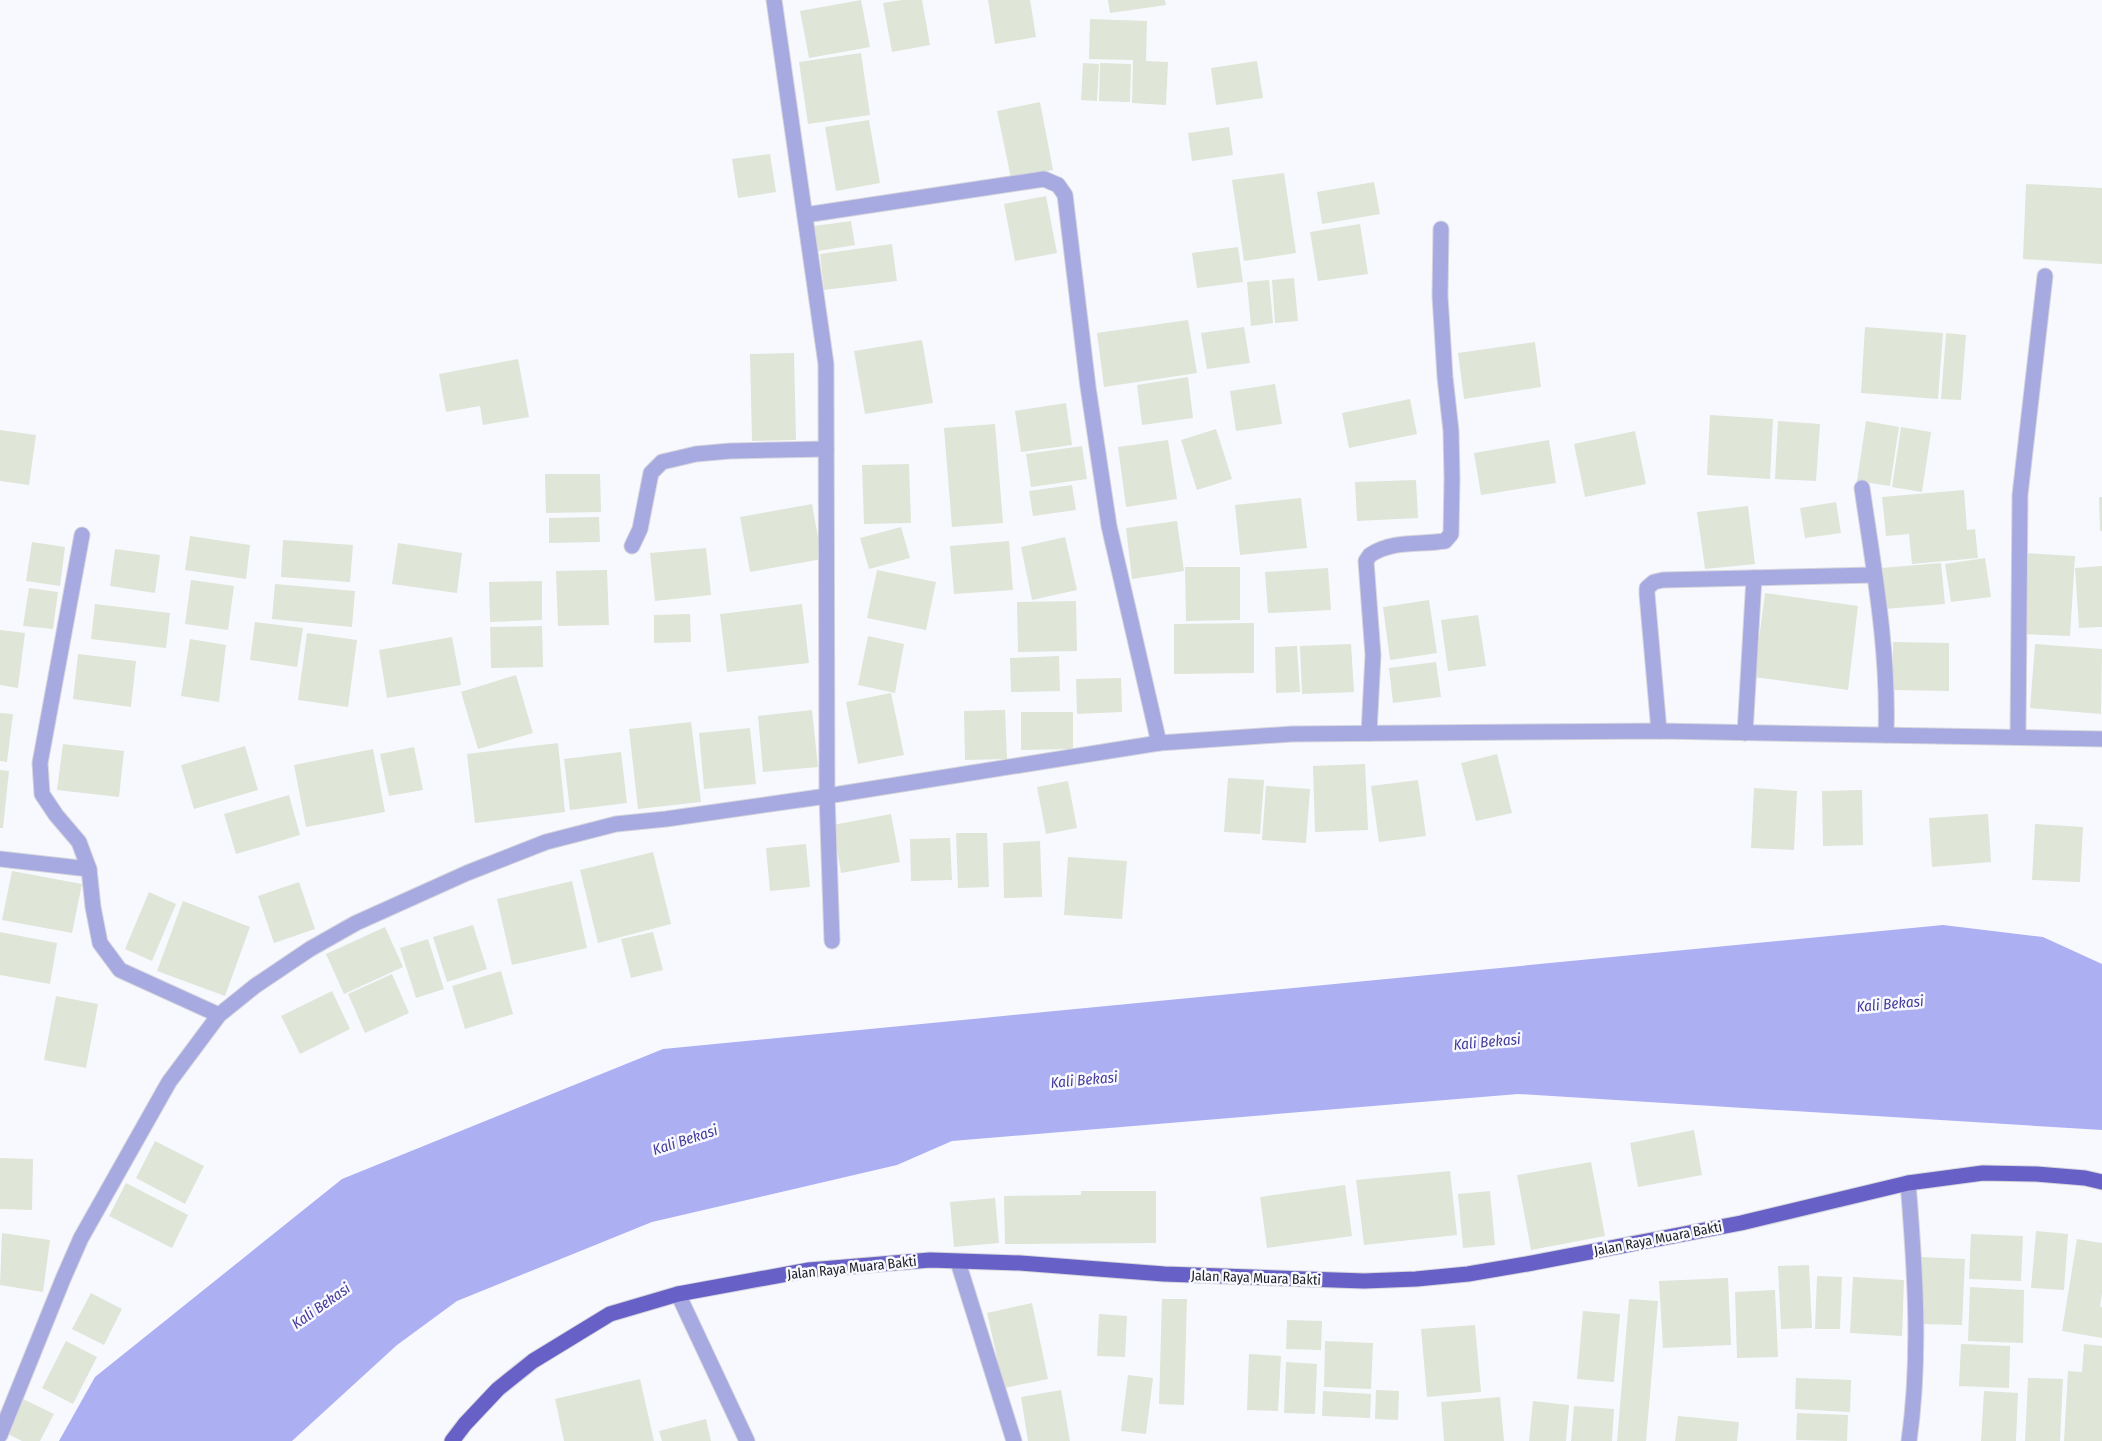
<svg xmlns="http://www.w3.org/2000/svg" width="2102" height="1441" font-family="'Fira Sans Condensed',sans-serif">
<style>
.water{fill:#adaff3}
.building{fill:#dfe5d7}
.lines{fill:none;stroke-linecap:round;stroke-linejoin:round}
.minor-casing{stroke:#d5d6dc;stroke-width:17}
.primary-casing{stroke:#d5d6dc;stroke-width:17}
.minor{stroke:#a7a9e1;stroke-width:15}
.primary{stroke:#6760c6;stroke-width:15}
.labels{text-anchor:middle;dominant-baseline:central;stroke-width:5;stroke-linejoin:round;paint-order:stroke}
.street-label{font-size:14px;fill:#1d1e23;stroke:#f8f9ff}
.water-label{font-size:15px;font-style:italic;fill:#463b9b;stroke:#f8f9ff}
</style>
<rect width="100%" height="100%" fill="#f8f9ff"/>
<path class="water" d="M1943,925L2043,937L2102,964V1130L1518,1094L952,1141L897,1165L652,1222L457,1301L397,1345L292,1441H59L95,1377L342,1179L663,1049Z"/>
<g class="building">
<path d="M861,0L870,47L809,58L800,11Z"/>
<path d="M902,0H922L930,45L892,52L883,3Z"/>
<path d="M988,0H1030L1036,37L995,44Z"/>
<path d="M1108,0H1165L1166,5L1110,13Z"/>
<path d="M1090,19L1147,21L1146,61L1168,62L1166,105L1132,103L1133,60L1089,59Z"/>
<path d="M861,53L870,115L808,124L799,62Z"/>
<path d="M1257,61L1263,98L1216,105L1211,68Z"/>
<path d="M1083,63L1099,64L1097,101L1081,100Z"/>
<path d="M1100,63L1131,64L1130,102L1099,101Z"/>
<path d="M1040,102L1053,170L1011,178L997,111Z"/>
<path d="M869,120L880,183L836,191L825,127Z"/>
<path d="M1229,127L1233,155L1192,161L1188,133Z"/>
<path d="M770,154L776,192L738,198L732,159Z"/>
<path d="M1284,173L1296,253L1244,261L1232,180Z"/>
<path d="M1374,182L1380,214L1322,224L1317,192Z"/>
<path d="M2026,184L2102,188V264L2023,259Z"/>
<path d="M1046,196L1057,253L1015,261L1004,204Z"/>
<path d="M851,221L855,245L818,251L814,226Z"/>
<path d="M1360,224L1368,274L1318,281L1310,232Z"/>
<path d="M892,244L897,281L824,290L820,254Z"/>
<path d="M1238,247L1243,282L1197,288L1192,253Z"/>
<path d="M1294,278L1298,321L1275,323L1272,280Z"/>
<path d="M1269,280L1273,323L1251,326L1247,282Z"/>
<path d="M1188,320L1197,373L1104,387L1097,333Z"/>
<path d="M1244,327L1250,363L1207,369L1201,333Z"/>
<path d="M1865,327L1943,333L1938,399L1861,393Z"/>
<path d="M1946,333L1966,335L1961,400L1941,399Z"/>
<path d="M922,340L933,403L865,414L854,351Z"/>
<path d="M1535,342L1541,387L1464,399L1458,353Z"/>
<path d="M794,353L796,440L752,441L750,354Z"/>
<path d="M518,359L529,417L483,425L480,406L446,412L439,374Z"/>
<path d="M1188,377L1193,418L1142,425L1137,385Z"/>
<path d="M1275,384L1282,424L1236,431L1230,391Z"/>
<path d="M1410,399L1417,434L1349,448L1342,413Z"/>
<path d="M1066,403L1072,445L1021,452L1015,411Z"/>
<path d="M1710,415L1773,419L1770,479L1707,475Z"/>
<path d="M1778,421L1820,424L1816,481L1775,479Z"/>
<path d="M1866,421L1899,427L1890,486L1857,481Z"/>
<path d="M995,424L1003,523L952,527L944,428Z"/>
<path d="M1901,427L1931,432L1922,492L1892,487Z"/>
<path d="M1216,429L1232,479L1197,490L1181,440Z"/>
<path d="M0,430L36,435L29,485L0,481Z"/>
<path d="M1635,431L1646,484L1585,497L1574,444Z"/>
<path d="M1168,440L1177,499L1126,507L1118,447Z"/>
<path d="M1549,440L1556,483L1481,495L1474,453Z"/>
<path d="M1082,446L1087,479L1031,487L1026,454Z"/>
<path d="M909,464L911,523L864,524L862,465Z"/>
<path d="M545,474H600L601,512L546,513Z"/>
<path d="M1416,480L1418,518L1357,521L1355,482Z"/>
<path d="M1072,485L1076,510L1033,516L1029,491Z"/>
<path d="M1964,490L1967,530L1975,529L1978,558L1912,564L1909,534L1886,536L1882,497Z"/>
<path d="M2099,497H2102V531H2100Z"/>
<path d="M1301,498L1307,548L1240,555L1235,505Z"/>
<path d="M1836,502L1841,533L1805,538L1800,508Z"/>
<path d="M812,504L822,559L750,572L740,517Z"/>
<path d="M1748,506L1755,564L1705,569L1697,512Z"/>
<path d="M599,517L600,542L549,543V518Z"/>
<path d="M1177,521L1184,571L1132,579L1126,528Z"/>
<path d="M901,527L910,558L869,569L860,538Z"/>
<path d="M190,536L250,545L246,579L185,570Z"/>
<path d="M1065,537L1077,590L1032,600L1021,547Z"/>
<path d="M283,540L353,545L350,582L281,577Z"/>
<path d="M1009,541L1013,590L954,594L950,546Z"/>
<path d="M32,542L65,547L60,586L26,581Z"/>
<path d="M398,543L462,553L457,593L392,584Z"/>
<path d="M706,548L711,595L655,601L650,553Z"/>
<path d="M115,549L160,555L155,593L110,586Z"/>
<path d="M2024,553L2075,556L2070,636L2021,634Z"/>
<path d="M1985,558L1991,597L1951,602L1945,564Z"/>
<path d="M1941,563L1945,604L1885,609L1881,568Z"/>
<path d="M2102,566V627L2079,628L2075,568Z"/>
<path d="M1185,567H1240V620L1186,621Z"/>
<path d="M1328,568L1331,610L1268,613L1265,572Z"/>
<path d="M607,570L609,625L558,626L556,571Z"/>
<path d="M877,570L936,582L926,630L867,618Z"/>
<path d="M191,580L234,586L228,630L185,624Z"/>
<path d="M542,581V620L490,622L489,582Z"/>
<path d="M275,584L355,591L352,627L272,619Z"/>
<path d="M29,588L58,592L53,629L23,626Z"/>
<path d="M1765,593L1858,606L1848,690L1754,677Z"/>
<path d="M1429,600L1437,653L1390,660L1383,607Z"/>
<path d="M1076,601L1077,651L1018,652L1017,602Z"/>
<path d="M95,604L170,613L166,648L91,639Z"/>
<path d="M802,604L809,663L727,672L720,614Z"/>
<path d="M690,614L691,642L654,643V615Z"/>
<path d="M1478,615L1486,666L1448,671L1441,620Z"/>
<path d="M255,622L303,628L297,667L250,660Z"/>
<path d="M1254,623V673L1174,674V624Z"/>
<path d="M542,626L543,667L491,668L490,627Z"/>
<path d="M0,630L25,633L18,688L0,685Z"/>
<path d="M307,633L357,640L348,707L298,700Z"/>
<path d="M868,636L904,644L895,693L858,685Z"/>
<path d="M452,637L461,685L387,698L379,650Z"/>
<path d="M190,639L226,645L219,702L181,696Z"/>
<path d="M1893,642L1949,643V691L1893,690Z"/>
<path d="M1351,644L1354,692L1302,694L1300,646Z"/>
<path d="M2035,644L2102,649L2101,714L2030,708Z"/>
<path d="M1297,646L1300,692L1276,693L1275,647Z"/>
<path d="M78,654L136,661L131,707L73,699Z"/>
<path d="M1059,656L1060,691L1011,692L1010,658Z"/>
<path d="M1436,662L1441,697L1393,703L1389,668Z"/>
<path d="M516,675L533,733L478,749L461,692Z"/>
<path d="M1121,678L1122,712L1077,714L1076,679Z"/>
<path d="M891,693L904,755L858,764L846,702Z"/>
<path d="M812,710L818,767L763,772L758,716Z"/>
<path d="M1005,710L1007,759L965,760L964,711Z"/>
<path d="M1021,712H1073V749L1021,750Z"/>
<path d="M0,713L13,714L7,762L0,761Z"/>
<path d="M691,722L701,802L638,809L629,729Z"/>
<path d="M750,728L756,784L704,789L699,733Z"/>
<path d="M558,743L565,812L475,823L467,754Z"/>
<path d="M63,744L124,751L119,797L57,790Z"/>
<path d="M245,746L258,790L194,809L181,765Z"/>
<path d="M414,747L423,790L389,796L380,754Z"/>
<path d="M373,749L385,812L306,827L294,765Z"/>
<path d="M621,752L627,803L570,810L564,759Z"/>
<path d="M1497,754L1512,813L1476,821L1461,763Z"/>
<path d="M1365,764L1368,830L1315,832L1313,766Z"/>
<path d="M0,770L9,771L3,828H0Z"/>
<path d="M1228,778L1264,780L1260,834L1224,832Z"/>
<path d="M1418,780L1426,836L1379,842L1371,786Z"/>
<path d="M1068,781L1077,828L1046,834L1037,787Z"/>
<path d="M1266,786L1310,789L1306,843L1262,840Z"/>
<path d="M1754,788L1797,791L1794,850L1751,848Z"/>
<path d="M1862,790L1863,845L1823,846L1822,791Z"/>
<path d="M289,795L300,835L236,854L224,814Z"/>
<path d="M891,814L900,862L841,873L833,825Z"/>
<path d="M1988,814L1991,862L1932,867L1929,818Z"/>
<path d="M2035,824L2083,827L2080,882L2032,880Z"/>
<path d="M956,833H987L989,887L958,888Z"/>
<path d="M950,838L952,880L911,881L910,839Z"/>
<path d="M1040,841L1042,897L1004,898L1003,843Z"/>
<path d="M806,844L810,887L770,891L766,848Z"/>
<path d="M653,852L671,924L598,943L580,870Z"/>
<path d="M1068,857L1127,861L1122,919L1064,915Z"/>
<path d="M12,871L82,884L72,933L2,920Z"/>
<path d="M572,881L587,948L512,965L497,899Z"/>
<path d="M299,882L315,929L274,943L258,896Z"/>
<path d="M149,892L176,904L152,961L125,949Z"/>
<path d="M183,901L250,927L225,996L157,971Z"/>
<path d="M473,925L487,969L447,982L433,937Z"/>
<path d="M385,927L403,967L344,994L326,954Z"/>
<path d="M0,932L57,943L50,984L0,975Z"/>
<path d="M653,932L663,970L631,978L621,939Z"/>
<path d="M428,939L444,989L416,998L400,948Z"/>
<path d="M501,971L513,1014L465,1029L452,986Z"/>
<path d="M392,974L409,1013L365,1033L348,994Z"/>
<path d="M332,991L350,1029L300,1054L281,1016Z"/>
<path d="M56,996L98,1004L86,1068L44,1060Z"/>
<path d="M1694,1130L1702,1175L1638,1187L1630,1143Z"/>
<path d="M155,1141L204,1166L185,1204L136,1178Z"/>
<path d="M0,1158L33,1159L32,1210L0,1209Z"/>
<path d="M1591,1162L1605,1236L1531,1250L1517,1175Z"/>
<path d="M1450,1171L1457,1235L1364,1245L1356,1180Z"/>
<path d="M126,1183L188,1215L172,1248L109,1216Z"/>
<path d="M1345,1185L1352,1236L1267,1248L1260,1197Z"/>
<path d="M1081,1191H1156V1243L1005,1244L1004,1196L1081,1195Z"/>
<path d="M1490,1191L1495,1245L1463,1248L1458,1194Z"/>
<path d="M995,1198L999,1243L954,1247L950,1202Z"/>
<path d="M2036,1231L2068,1234L2064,1290L2031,1288Z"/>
<path d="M2,1233L50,1240L43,1292L0,1285Z"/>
<path d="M1971,1234L2023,1236L2021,1281L1969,1279Z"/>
<path d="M2077,1239L2102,1243V1293L2100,1307H2102V1338L2062,1331Z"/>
<path d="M1921,1257L1965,1259L1962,1325L1919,1324Z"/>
<path d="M1809,1265L1812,1328L1781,1329L1778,1266Z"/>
<path d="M1817,1276L1842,1277L1840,1329H1815Z"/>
<path d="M1853,1277L1904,1280L1902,1336L1850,1333Z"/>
<path d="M1728,1278L1731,1345L1663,1348L1659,1281Z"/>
<path d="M1970,1287L2024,1290L2023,1343L1968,1341Z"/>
<path d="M1775,1290L1778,1357L1737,1358L1735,1292Z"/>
<path d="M91,1293L122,1309L104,1345L72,1329Z"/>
<path d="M1162,1299H1187L1184,1405L1159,1404Z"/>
<path d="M1629,1299L1658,1301L1646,1441H1617Z"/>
<path d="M1032,1303L1048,1379L1004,1388L987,1313Z"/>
<path d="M1583,1311L1620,1314L1614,1382L1577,1379Z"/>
<path d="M1099,1314L1127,1316L1125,1357L1097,1356Z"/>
<path d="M1287,1320L1322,1321L1321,1350L1286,1349Z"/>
<path d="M1475,1325L1481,1392L1427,1397L1421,1329Z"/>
<path d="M66,1341L97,1357L73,1404L42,1388Z"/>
<path d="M1325,1341L1373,1343L1371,1389L1324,1387Z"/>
<path d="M1961,1344L2010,1346L2009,1388L1959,1386Z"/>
<path d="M2084,1344L2102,1346V1441H2064L2068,1371L2082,1372Z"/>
<path d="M1249,1354L1281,1356L1278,1411L1247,1410Z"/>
<path d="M1286,1362L1317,1364L1315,1414L1284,1413Z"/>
<path d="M1128,1375L1153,1378L1146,1434L1121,1431Z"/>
<path d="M1796,1378L1851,1380L1850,1412L1795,1409Z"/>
<path d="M2028,1378L2063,1379L2060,1441H2025Z"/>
<path d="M640,1379L654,1441H564L555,1399Z"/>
<path d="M1061,1390L1070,1441H1028L1021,1397Z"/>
<path d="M1376,1390L1399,1391L1398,1420L1375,1419Z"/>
<path d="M1323,1391L1371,1394L1370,1418L1322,1416Z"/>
<path d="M1984,1391L2018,1393L2016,1441H1981Z"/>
<path d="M1500,1397L1504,1441H1444L1441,1402Z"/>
<path d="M21,1398L54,1414L40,1441H22L4,1432Z"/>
<path d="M1533,1401L1569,1405L1566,1441H1529Z"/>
<path d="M1574,1406L1614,1409L1612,1441H1571Z"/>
<path d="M1797,1413L1848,1415L1847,1441L1796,1440Z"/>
<path d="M1678,1416L1739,1422L1737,1441H1675Z"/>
<path d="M706,1419L711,1441H662L659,1431Z"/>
</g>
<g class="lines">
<defs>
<g id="minor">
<path d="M774,0L826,364L827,796L832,941"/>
<path d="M805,215L1044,179L1058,185L1065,195L1088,387L1109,526L1159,743"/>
<path d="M1862,488C1874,570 1889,652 1886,735"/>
<path d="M82,535L40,763L42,794L56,815L79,842L89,869L93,907L100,943L120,970L219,1015"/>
<path d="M632,546L640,529L651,473L662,462L696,454L730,451L826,449"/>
<path d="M1659,731L1647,594V588L1654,582L1663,580L1874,575"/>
<path d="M1369,733L1373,655L1366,561L1370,555C1393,540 1419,545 1445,541L1451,534L1452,479L1451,431L1445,377L1440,296L1441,229"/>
<path d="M1745,733L1754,578"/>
<path d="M2018,736L2020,495L2045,276"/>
<path d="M0,859L89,869"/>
<path d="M1908,1183C1915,1268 1921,1356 1909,1441"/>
<path d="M958,1262L1014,1441"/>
<path d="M678,1294L747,1441"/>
<path d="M0,1435L63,1279L81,1238L169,1082L219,1015L255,986L310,949L356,923L467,873L546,842L616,824L666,819L827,796L1159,743L1292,734L1659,731L2102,739"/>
</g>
<path id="primary" d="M452,1441L465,1424L498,1389L533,1361L610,1314L678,1294L809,1270L930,1260L1020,1263L1164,1274L1364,1281L1416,1279L1468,1274L1527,1264L1741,1223L1908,1183L1983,1173L2036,1174L2085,1178L2102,1182"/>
</defs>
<use href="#minor" class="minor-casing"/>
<use href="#primary" class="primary-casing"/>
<use href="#minor" class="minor"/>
<use href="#primary" class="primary"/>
</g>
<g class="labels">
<g class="street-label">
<text transform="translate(1658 1239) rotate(-11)">Jalan Raya Muara Bakti</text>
<text transform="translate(852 1268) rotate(-6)">Jalan Raya Muara Bakti</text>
<text transform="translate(1256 1278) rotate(2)">Jalan Raya Muara Bakti</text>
</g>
<g class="water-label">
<text transform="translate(1890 1004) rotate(-5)">Kali Bekasi</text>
<text transform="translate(1487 1042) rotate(-5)">Kali Bekasi</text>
<text transform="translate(1084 1080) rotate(-5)">Kali Bekasi</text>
<text transform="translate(685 1140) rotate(-18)">Kali Bekasi</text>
<text transform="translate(321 1306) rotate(-35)">Kali Bekasi</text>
</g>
</g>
</svg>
